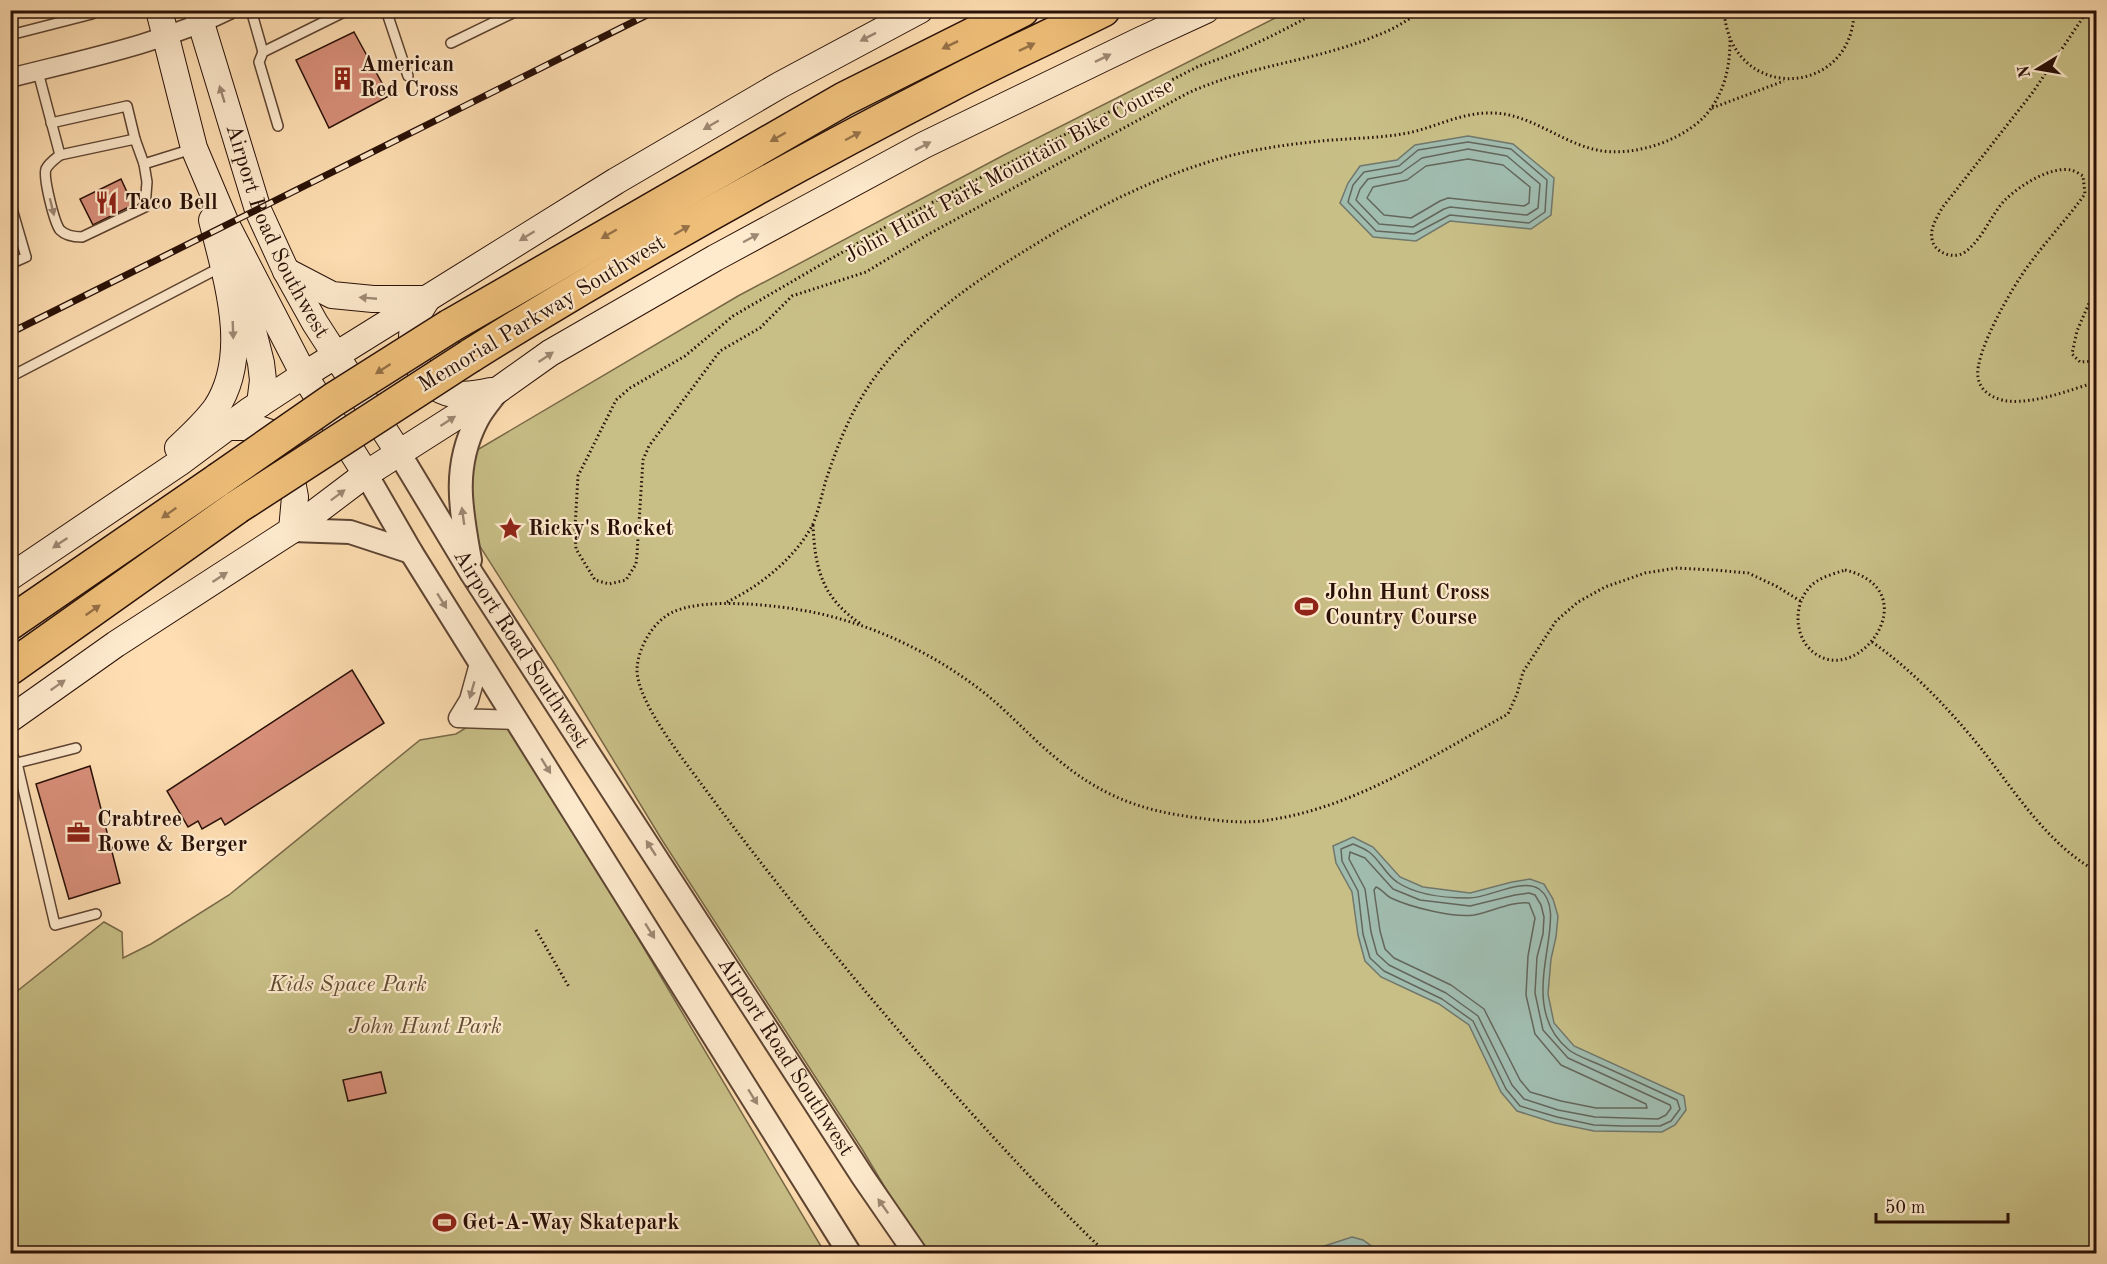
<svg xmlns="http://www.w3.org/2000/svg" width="2107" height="1264" font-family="'Old Standard TT',serif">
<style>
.green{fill:#c8bf87;stroke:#786847;stroke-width:1.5}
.water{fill:#a0bcaf;stroke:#70776c;stroke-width:1.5}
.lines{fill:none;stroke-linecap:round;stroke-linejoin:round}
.shore{stroke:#64665b;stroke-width:1.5}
.building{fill:#d88f7a;stroke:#291007;stroke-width:1.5}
.service-casing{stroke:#5e4432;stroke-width:12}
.minor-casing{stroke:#5e4432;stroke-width:21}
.tertiary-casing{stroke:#5e4432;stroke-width:26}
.secondary-casing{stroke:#291007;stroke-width:28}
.motorway-casing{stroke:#291007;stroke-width:36}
.path{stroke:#291007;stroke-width:3;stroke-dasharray:1.5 3;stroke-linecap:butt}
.service{stroke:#feeacd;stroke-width:9}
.minor{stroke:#feeacd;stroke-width:18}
.tertiary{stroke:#feeacd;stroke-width:22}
.secondary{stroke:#feeacd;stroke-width:26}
.motorway{stroke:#efbf79;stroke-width:33}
.rail-casing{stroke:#291007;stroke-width:7}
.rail{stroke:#feeacd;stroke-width:4.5;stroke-dasharray:14;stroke-linecap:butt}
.motorway-bridge-casing{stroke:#291007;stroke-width:36;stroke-linecap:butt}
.motorway-bridge{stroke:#efbf79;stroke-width:33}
.oneway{fill:#9e8874}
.oneway2{fill:#967046}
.labels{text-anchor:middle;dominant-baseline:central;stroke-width:4.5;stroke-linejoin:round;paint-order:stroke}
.poi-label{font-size:22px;font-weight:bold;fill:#291007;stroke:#feeacd;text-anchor:start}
.street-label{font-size:22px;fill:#291007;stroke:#feeacd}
.park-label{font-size:22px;font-style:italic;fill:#614d34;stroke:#feeacd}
</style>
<rect width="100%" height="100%" fill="#fedeb2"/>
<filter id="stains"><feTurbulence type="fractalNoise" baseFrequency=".00333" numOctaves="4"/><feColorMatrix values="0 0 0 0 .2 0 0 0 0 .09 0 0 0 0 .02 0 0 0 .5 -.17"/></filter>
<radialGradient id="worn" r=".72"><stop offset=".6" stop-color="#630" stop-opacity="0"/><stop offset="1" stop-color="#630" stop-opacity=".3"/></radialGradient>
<g class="green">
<path d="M1289,11H2096V1253H924L862,1149L662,840L556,666L479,545L470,526L472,453L738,296L1004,155Z"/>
<path d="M492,721L510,729L544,780L825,1253L11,1254V996L104,922L122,932L123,958L151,944L229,895L420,740L456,734L472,724Z"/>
</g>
<g class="water">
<path d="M1468,136L1513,144L1554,178L1551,215L1531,229L1450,221L1416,241L1373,237L1340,203L1348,183L1360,166L1397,160L1415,145Z"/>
<path d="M1353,837L1373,847L1400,877L1423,887L1470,893L1512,882L1530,879L1544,884L1553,899L1558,916L1556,937L1551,959L1548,994L1554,1023L1574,1046L1684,1096L1686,1110L1675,1125L1662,1132L1594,1131L1555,1123L1517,1111L1501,1092L1469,1025L1439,1004L1381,977L1365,961L1358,935L1352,892L1336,863L1333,846Z"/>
<path d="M1352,1237L1363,1240L1381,1253H1305L1315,1249Z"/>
</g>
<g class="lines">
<g class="shore">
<path d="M1468,142L1511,149L1547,180L1545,212L1529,223L1450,215L1414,234L1376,231L1348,202L1353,185L1364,172L1399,166L1418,150Z"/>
<path d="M1468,149L1507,156L1540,184L1538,208L1527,215L1450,207L1444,209L1413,227L1379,224L1356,200L1360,189L1368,179L1401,173L1422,158Z"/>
<path d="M1468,159L1503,165L1530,187L1529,203L1524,206L1448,198L1440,201L1411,218L1384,215L1367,198L1373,187L1407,180L1426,166Z"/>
<path d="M1353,844C1358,846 1365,849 1369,852C1380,860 1386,875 1397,882C1416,895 1446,898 1468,898C1487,899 1522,877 1539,889C1575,914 1510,1002 1569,1050C1577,1056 1589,1060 1598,1064C1625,1076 1651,1088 1677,1100L1680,1109L1671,1121L1660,1126H1623L1594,1125L1557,1117L1520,1106L1506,1089L1473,1021L1442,999L1384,971L1370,958L1363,934L1358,891L1342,861L1341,849Z"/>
<path d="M1350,852L1365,858L1393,889L1420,900L1470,906L1515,895L1529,893L1535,895L1541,905L1544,917L1543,934L1537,957L1535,993L1543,1030L1568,1058L1670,1105L1671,1108L1666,1115L1658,1119L1595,1117L1558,1110L1524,1099L1512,1085L1478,1016L1446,993L1389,965L1377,954L1371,932L1365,889L1349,859Z"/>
<path d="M1376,887C1382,889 1385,895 1391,898C1410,907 1453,918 1474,915C1492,912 1511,901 1529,903L1535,918L1528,956L1526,995L1535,1034L1561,1065L1646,1104L1647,1108H1596L1561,1101L1530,1092L1520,1080L1484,1009L1451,985L1394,958L1385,949L1380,931L1374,890Z"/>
</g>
</g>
<g class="building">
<path d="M354,32L389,96L329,128L296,60Z"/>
<path d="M121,179L133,205L93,225L80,199Z"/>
<path d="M352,670L384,723L225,825L221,818L202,829L198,821L188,827L167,791Z"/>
<path d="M90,766L120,883L69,899L36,784Z"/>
<path d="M381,1072L386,1093L348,1101L343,1080Z"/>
</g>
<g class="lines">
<defs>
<g id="service">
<path d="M251,10L263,52"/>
<path d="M386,10L408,76"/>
<path d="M10,35L92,14L91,10"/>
<path d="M451,43L519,10"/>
<path d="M10,62L13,77"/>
<path d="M38,72L60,155L135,139L144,164L192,149"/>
<path d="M51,123L127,106L135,139"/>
<path d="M278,126L259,62L263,52L348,10"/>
<path d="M60,155C55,159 49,163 46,169C43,177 54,222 60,230C66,236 74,237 82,237L145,207L147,182L144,164"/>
<path d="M10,202L26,257L10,264"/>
<path d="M10,377L221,267"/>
<path d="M10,752L17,763L55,925L96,914"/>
<path d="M17,763L76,748"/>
</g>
<g id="minor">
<path d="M10,78C84,59 161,44 229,10"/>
<path d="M480,660L469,700L458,718L518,720"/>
</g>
<g id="tertiary">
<path id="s1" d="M399,453L472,574L863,1177L916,1254"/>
<path d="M366,474L411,552L850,1254"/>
<path d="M292,530L350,532L411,552"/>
<path d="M470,560C461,510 452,468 477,420C482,410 490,401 496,393"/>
</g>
<g id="secondary">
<path d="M159,10L194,148L227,226L304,375L366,474"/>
<path id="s2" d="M197,10L258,210L286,271L315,323L399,453"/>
<path d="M286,271L332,295L373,299H426"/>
<path d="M242,287L261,363L263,380L260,404"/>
<path d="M427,299C423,306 418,313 415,320C405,349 420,388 453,394C466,396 478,394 491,391"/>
<path d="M228,427H253L271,433L287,454L295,497L292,530"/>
<path d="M178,448C191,436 205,423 216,408C252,353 226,278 212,220"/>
<path d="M10,577L179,463L249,411L304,375L616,181L780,85L920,10"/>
<path d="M10,719L116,644L292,530L366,474L498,390L550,353L715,258L924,145L1141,40L1206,10"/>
</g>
<g id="motorway">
<path d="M450,326L844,99L1022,10"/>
<path d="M470,356C625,259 785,170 948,86C999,59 1051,36 1103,10"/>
<path d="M10,623L218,480"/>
<path d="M10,668L237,507"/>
</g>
</defs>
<use href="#service" class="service-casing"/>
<use href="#minor" class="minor-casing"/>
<use href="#tertiary" class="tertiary-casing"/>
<use href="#secondary" class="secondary-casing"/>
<use href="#motorway" class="motorway-casing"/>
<g class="path">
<path d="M1320,10C1282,32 1241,52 1199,66L894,222L733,316L685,356L630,388L616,400L578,476L575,528L576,549L595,580L609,584L626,580L636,564L637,554L643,460L649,446L720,351L760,328L792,296L866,272L927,235L1188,93C1249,65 1317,61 1378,35C1394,29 1408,20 1423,10"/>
<path d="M1724,10C1730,105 1854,98 1854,10"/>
<path d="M2088,10L2033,92L1942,208C1937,218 1930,227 1932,239C1934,253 1954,260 1965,252C1983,239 1990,216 2005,200C2019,186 2050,166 2071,170C2075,171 2080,174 2083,176L2085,194C2067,219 2046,241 2028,266C2013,286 1974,353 1978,377C1980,392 1994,399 2007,401C2035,404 2070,390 2096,382"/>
<path d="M1712,108L1784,81"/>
<path d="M2096,287L2077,331L2072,354L2080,362L2096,361"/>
<path d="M813,525C815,569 822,598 861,624"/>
<path d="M1845,570C1933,591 1852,697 1808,647C1795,632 1794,605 1809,588C1817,578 1833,574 1845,570Z"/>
<path d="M727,602C760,586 794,559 812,526C819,511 822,492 827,477C836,450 846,424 860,400C899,333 967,286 1031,247C1094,208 1158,175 1229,156C1256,149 1284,145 1312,142C1344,138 1376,139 1408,133C1436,127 1460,113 1489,113C1529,112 1559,142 1597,150C1634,158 1691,139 1712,107C1726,86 1730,64 1730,40"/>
<path d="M1872,642C1911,669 1945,705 1975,741C2012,786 2044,842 2096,871"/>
<path d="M536,930L569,987"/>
<path d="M1107,1254C1045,1195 988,1132 932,1069C855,981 781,891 711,797C691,769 636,703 637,669C638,648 653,621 673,612C705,597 777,605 812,612C871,624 929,651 978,688C1006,709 1029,736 1056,758C1101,796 1141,811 1199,818C1221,821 1246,824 1269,820C1356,807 1432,756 1508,714L1517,694L1523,672L1556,621L1578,602L1605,587L1645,573L1677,568L1714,570L1748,573L1776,586L1802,602"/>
</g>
<use href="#service" class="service"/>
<use href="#minor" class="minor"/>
<use href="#tertiary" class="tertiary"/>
<use href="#secondary" class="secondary"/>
<use href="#motorway" class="motorway"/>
<defs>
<path id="rail" d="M10,333L657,10"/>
</defs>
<use href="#rail" class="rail-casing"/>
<use href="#rail" class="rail"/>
<defs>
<g id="motorway-bridge">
<path d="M218,480L333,400L450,326"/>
<path d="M237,507L470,356"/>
</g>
</defs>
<use href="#motorway-bridge" class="motorway-bridge-casing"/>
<use href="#motorway-bridge" class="motorway-bridge"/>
</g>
<defs><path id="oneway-solid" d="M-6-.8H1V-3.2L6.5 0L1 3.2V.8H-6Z" transform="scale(1.5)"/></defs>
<g class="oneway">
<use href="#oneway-solid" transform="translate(868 37) rotate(153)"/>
<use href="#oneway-solid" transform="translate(1103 58) rotate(-26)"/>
<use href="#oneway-solid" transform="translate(222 94) rotate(-107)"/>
<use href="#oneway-solid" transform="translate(711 125) rotate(150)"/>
<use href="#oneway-solid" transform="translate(923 146) rotate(-27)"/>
<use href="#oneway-solid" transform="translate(52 207) rotate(76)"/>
<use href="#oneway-solid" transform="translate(527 236) rotate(148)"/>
<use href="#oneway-solid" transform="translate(751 238) rotate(-28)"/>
<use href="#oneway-solid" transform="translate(368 298) rotate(-175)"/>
<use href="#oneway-solid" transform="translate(233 330) rotate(88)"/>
<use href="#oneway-solid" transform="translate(546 357) rotate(-34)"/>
<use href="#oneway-solid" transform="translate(448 421) rotate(-33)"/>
<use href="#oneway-solid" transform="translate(338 495) rotate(-37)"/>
<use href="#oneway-solid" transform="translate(463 516) rotate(-98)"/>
<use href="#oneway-solid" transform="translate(60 543) rotate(146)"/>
<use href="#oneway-solid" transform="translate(220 577) rotate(-33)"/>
<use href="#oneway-solid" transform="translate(442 601) rotate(58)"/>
<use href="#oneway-solid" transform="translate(58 685) rotate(-35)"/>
<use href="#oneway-solid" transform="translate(472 690) rotate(106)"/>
<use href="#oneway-solid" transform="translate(546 766) rotate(58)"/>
<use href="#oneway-solid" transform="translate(651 848) rotate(-123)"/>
<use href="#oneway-solid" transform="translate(650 931) rotate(58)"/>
<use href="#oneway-solid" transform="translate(753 1097) rotate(58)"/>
<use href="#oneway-solid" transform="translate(883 1206) rotate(-125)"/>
</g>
<g class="oneway2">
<use href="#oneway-solid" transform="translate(950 45) rotate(154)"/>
<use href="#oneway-solid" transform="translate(1027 47) rotate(-26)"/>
<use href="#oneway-solid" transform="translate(853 136) rotate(-28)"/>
<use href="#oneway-solid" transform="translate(778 137) rotate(150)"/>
<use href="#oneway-solid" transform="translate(682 230) rotate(-30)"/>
<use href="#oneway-solid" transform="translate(609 234) rotate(150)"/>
<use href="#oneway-solid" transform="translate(383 369) rotate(147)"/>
<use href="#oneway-solid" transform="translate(169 513) rotate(145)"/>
<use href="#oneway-solid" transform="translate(93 610) rotate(-35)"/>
</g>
<defs>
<symbol id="building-bare" viewBox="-9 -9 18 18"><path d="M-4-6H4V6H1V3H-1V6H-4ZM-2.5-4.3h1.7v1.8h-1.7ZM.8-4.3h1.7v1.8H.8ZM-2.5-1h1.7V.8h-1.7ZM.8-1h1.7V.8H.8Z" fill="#8f2418" stroke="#feeacd" stroke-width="2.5" paint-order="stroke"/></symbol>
<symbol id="restaurant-bare" viewBox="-9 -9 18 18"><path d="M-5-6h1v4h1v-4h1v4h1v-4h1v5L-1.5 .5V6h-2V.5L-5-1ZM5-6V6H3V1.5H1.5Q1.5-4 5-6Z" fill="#8f2418" stroke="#feeacd" stroke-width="2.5" paint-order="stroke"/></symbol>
<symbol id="sight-bare" viewBox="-9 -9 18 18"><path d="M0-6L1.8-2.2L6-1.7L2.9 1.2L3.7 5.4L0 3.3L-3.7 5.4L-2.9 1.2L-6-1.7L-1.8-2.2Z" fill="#8f2418" stroke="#feeacd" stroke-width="2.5" paint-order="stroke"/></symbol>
<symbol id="stadium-bare" viewBox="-9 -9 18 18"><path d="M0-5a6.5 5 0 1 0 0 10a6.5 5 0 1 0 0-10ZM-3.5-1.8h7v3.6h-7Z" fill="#8f2418" stroke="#feeacd" stroke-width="2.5" paint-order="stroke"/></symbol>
<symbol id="office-bare" viewBox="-9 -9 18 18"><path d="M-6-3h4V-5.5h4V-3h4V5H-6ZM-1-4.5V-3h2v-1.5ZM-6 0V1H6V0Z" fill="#8f2418" stroke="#feeacd" stroke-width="2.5" paint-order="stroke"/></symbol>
</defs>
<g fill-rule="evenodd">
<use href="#building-bare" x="326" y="62" width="33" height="33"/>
<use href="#restaurant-bare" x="90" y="186" width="33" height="33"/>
<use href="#sight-bare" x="494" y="512" width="33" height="33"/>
<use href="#stadium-bare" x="1290" y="590" width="33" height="33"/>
<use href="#office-bare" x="62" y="816" width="33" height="33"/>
<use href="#stadium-bare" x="428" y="1206" width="33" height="33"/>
</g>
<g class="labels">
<g class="poi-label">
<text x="360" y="65">American<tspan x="360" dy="25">Red Cross</tspan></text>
<text x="125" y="203">Taco Bell</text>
<text x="528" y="529">Ricky's Rocket</text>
<text x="1325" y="593">John Hunt Cross<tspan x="1325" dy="25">Country Course</tspan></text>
<text x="97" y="820">Crabtree<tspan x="97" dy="25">Rowe &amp; Berger</tspan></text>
<text x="462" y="1223">Get-A-Way Skatepark</text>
</g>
<g class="street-label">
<text transform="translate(1009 171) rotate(-28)">John Hunt Park Mountain Bike Course</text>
<text stroke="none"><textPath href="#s2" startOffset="236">Airport Road Southwest</textPath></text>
<text transform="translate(542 314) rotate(-31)">Memorial Parkway Southwest</text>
<text stroke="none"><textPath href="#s1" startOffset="231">Airport Road Southwest</textPath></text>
<text stroke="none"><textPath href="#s1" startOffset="717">Airport Road Southwest</textPath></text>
</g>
<g class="park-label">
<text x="348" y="985">Kids Space Park</text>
<text x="425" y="1027">John Hunt Park</text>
</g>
</g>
<rect width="2107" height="1264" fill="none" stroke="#fedeb2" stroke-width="36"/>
<rect x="12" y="12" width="2083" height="1240" fill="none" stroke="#291007" stroke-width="3"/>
<rect x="18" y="18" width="2071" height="1228" fill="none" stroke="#291007" stroke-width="1.5"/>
<g transform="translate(2038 69) rotate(259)" stroke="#feeacd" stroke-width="4.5" paint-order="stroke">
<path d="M0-4.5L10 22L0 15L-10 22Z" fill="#291007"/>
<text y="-9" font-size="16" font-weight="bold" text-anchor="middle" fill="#291007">N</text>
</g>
<path d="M1876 1213v9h132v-9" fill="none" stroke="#291007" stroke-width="3"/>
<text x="1885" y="1213" font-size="18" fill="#291007" stroke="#feeacd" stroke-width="4.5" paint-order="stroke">50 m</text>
<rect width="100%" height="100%" filter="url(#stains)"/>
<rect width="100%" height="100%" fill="url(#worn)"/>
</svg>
